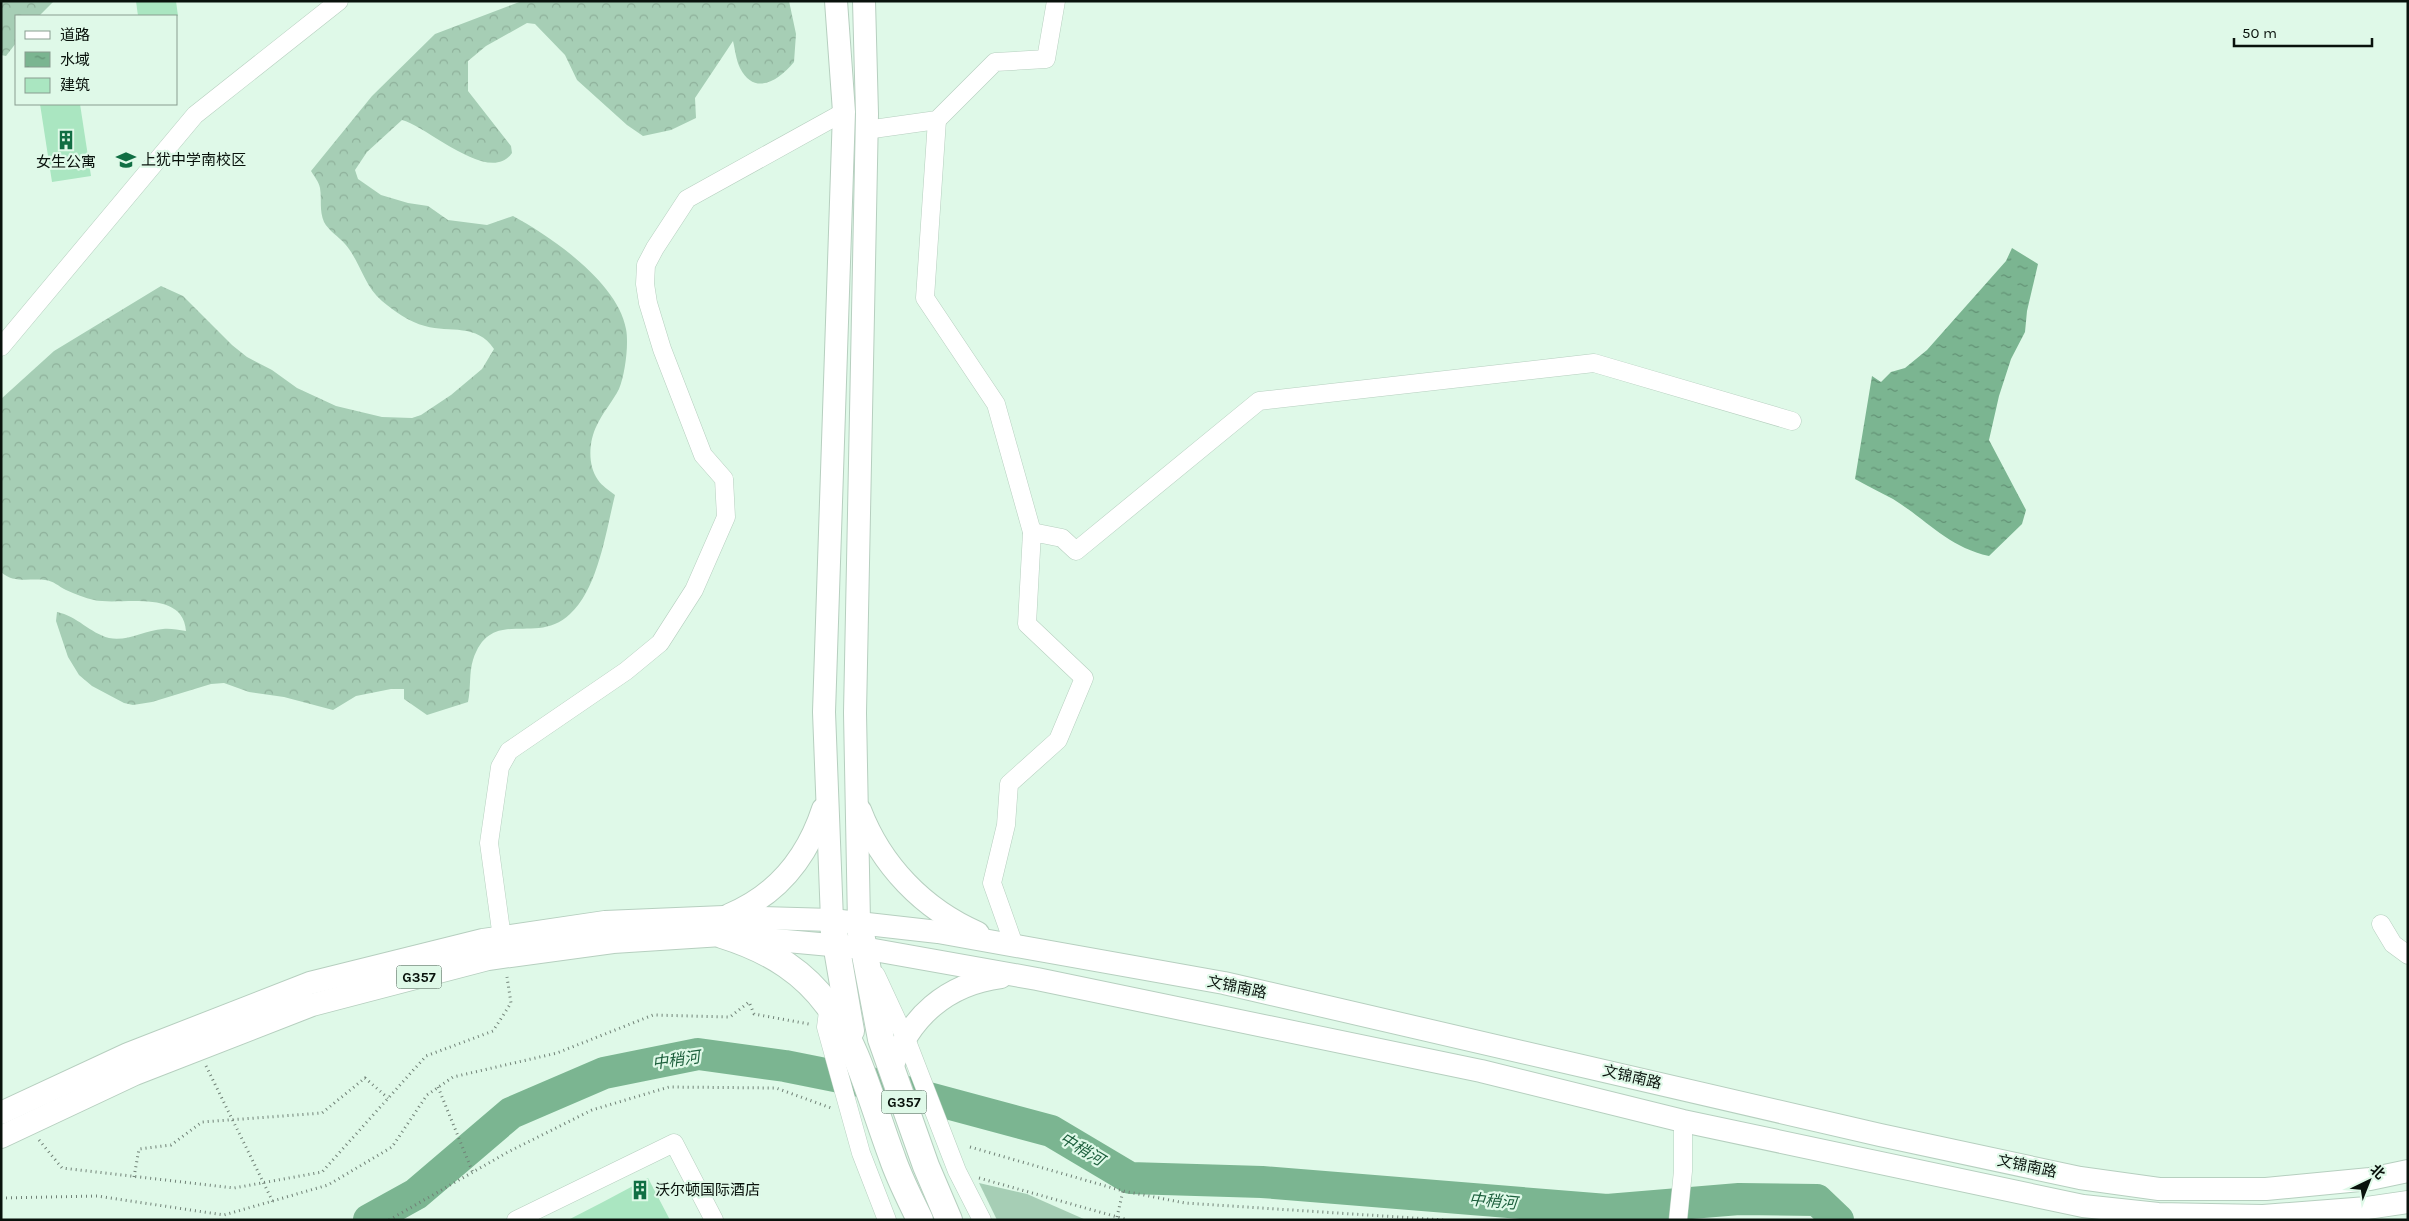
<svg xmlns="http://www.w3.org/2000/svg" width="2409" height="1221" font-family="Karla,'Noto Sans SC',sans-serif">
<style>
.green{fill:#a6ceb5}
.forest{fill:url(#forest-crowns)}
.water{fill:url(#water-ripples)}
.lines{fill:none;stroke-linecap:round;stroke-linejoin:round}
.river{stroke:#7bb591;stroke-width:32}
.building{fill:#aae6c1}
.minor-casing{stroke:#b6cfbf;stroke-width:19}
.major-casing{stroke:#b6cfbf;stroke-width:24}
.highway-casing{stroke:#b6cfbf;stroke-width:28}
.path{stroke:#708176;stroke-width:3;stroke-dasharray:1 4;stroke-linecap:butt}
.minor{stroke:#fff;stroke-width:18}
.major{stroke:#fff;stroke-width:22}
.highway{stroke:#fff;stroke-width:26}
.labels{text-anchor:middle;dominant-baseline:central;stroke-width:4.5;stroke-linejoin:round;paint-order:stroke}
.shield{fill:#dff9e8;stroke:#49574e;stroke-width:1}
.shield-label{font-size:14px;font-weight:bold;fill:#09120c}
.poi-label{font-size:15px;fill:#09120c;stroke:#dff9e8;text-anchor:start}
.street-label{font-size:15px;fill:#09120c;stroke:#dff9e8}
.water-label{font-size:16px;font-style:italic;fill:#1c5f3c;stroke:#dff9e8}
</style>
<defs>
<pattern id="forest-crowns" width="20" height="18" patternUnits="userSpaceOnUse" patternTransform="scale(1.25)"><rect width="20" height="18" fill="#a6ceb5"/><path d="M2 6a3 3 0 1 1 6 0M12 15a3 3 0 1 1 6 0" fill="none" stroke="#8eb09a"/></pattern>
<pattern id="water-ripples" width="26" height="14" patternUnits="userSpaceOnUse" patternTransform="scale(1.25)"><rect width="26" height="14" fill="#7bb591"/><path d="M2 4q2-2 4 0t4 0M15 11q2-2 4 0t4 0" fill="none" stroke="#639275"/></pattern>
</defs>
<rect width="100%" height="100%" fill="#dff9e8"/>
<path class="green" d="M979,1183L1027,1194L1086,1220H997Z"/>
<g class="forest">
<path d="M1,1H54L39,16H16V43L6,56L1,55Z"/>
<path d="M522,1H789L796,34L794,62C779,80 755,97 740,68C736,60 735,49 733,41L695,98L696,118L671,130L643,136L627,125L577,80L565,55L535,24L527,23L486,46L468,61V91L511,146L512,153C490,186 427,126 402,120L367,152L355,170L358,179L381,195L408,203L428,206L448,220L487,225L513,216C552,237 618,283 626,329C629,344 625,375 619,389C613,401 603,412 597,425C589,440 587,465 598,480C602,486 609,490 615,495C606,531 598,589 570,614C536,647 491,605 473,660C469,672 471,688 468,702L427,715L404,699V689H391L356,696L333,710L284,697L249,692L224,683L211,684L152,702L133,705L124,703L92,686L79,675L68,657L56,621L57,612C77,616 90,633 109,638C127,642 145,630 163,629C170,628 178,630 186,631C183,588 120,606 94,600C85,598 75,594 66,590C58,586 54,581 45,580C30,578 14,584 1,572V399L54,351L161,286L183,296L232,345L247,357L272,370L297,388L336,406L382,417L412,418L421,415L451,395L482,369L494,349C477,323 450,333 425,326C409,322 394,311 382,301C364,286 360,261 345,244C339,237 328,230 324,222C319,210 322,200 320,188C319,182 314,176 311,171L372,96L435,34Z"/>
</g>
<path class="water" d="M2012,248L2038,264L2027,311L2025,332L2011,359L1999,396L1989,440L2026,510L2022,524L1989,556C1948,547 1927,520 1893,499C1880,492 1867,486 1855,479L1872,376L1881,382L1891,372L1905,368L1927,350L2006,261Z"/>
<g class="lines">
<path class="river" d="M369,1220L416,1194L511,1113L604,1073L698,1054L785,1066L880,1085L1051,1131L1130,1178L1262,1182L1607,1210L1739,1199L1817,1200L1838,1220"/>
</g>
<g class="building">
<path d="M136,1H176L178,16H138Z"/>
<path d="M40,104H80L91,176L52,182Z"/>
<path d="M648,1178L670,1220H568L603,1202Z"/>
</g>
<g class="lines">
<defs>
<g id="minor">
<path d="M937,120L925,298L996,404L1032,532"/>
<path d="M866,130L937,120L995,62L1046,59L1056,1"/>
<path d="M1,347L195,115L339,1"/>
<path d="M2381,924L2393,944L2408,955"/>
<path d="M502,938L489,843L500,767L509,751L626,671L660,643L694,590L726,517L724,479L703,455L662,349L648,303L645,284L646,265L655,248L687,199L844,112"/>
<path d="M1014,945L992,883L1006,825L1009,784L1058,740L1084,678L1027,624L1032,532L1062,538L1076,551L1259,401L1594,363L1792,421"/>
<path d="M876,975L908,1044L957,1171L982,1220"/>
<path d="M829,1004L826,1027L861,1153L887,1220"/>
<path d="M516,1220L674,1143L714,1220"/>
<path d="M1678,1220L1683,1171V1121"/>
</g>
<g id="major">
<path d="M860,810C881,865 923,909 978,933"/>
<path d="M729,915C777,895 807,858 823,809"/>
<path d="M832,920L824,712L844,112L836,1"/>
<path d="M859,923L855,713L867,114L864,1"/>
<path d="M892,1068C909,1017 947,984 1001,977"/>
<path d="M1,1113L128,1054L310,983L483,940L605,922L724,917L832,920L938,932L1224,983L1880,1135L2080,1178L2159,1189H2266L2370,1179L2408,1171"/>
<path d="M1,1137L135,1074L312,1005L488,959L613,942L722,935L863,948L1037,979L1481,1071L1683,1121L2083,1206L2158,1214L2263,1216L2367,1208L2408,1202"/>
</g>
<g id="highway">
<path d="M832,920L851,1031"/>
<path d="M859,923L881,1039L926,1166L949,1220"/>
<path d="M722,935C844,973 853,1051 892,1157C899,1178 910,1199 920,1220"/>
</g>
</defs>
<use href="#minor" class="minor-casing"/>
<use href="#major" class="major-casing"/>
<use href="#highway" class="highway-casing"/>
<g class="path">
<path d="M206,1066L273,1202"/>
<path d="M438,1087L473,1173"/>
<path d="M39,1140L62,1168L234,1188L322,1172L426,1056L493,1031L511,1003L507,977"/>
<path d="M970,1147L1123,1191L1185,1203L1444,1220"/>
<path d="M134,1177L139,1149L171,1145L202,1122L322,1113L365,1078L388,1098"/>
<path d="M979,1178L1128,1220"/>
<path d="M1,1198L97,1196L224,1215L328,1185L392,1147L427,1095L453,1077L557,1053L653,1015L730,1017L749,1002L754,1014L809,1024"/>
<path d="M1117,1217L1123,1191"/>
<path d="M389,1220L508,1152L592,1110L669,1087L776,1088L831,1108"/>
</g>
<use href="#minor" class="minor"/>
<use href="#major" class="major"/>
<use href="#highway" class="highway"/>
</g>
<defs>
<symbol id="building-bare" viewBox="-9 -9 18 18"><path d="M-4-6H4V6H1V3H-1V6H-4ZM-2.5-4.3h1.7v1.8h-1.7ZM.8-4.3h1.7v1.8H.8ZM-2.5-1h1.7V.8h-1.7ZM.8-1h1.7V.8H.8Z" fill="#106e43" stroke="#dff9e8" stroke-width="2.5" paint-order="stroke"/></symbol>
<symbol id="school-bare" viewBox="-9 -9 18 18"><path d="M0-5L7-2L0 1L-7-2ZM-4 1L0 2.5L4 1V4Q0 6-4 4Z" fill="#106e43" stroke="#dff9e8" stroke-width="2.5" paint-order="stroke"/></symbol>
</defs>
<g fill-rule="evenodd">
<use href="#building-bare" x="52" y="126" width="28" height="28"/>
<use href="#school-bare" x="112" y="146" width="28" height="28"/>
<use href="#building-bare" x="626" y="1176" width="28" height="28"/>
</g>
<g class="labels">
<g class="shield">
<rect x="396.5" y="965.5" width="45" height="23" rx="4"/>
<rect x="881.5" y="1090.5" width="45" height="23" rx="4"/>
</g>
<g class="shield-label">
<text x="419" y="977">G357</text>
<text x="904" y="1102">G357</text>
</g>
<g class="poi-label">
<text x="141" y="160">上犹中学南校区</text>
<text x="66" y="162" text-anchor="middle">女生公寓</text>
<text x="655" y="1190">沃尔顿国际酒店</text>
</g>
<g class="street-label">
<text transform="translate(1237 987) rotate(12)">文锦南路</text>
<text transform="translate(1632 1077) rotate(13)">文锦南路</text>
<text transform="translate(2027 1166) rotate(12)">文锦南路</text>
</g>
<g class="water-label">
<text transform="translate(676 1060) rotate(-8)">中稍河</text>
<text transform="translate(1082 1149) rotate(31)">中稍河</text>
<text transform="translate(1493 1201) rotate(5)">中稍河</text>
</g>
</g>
<rect width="2409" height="1221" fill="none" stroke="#09120c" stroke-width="5"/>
<rect x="15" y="15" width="162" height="90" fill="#dff9e8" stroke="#899d90"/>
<rect x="25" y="31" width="25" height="8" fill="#ffffff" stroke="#899d90"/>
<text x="60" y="40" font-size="15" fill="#09120c">道路</text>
<rect x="25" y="52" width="25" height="15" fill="url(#water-ripples)" stroke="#899d90"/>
<text x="60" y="65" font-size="15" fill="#09120c">水域</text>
<rect x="25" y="78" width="25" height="15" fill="#aae6c1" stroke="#899d90"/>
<text x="60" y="90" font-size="15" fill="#09120c">建筑</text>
<g transform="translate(2369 1181) rotate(43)" stroke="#dff9e8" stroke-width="4" paint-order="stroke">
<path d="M0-4L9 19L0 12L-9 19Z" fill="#09120c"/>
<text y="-8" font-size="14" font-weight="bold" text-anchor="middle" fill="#09120c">北</text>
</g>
<path d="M2234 38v8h138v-8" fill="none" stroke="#09120c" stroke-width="2.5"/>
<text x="2242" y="38" font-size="15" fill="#09120c" stroke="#dff9e8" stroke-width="4" paint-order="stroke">50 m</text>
</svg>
